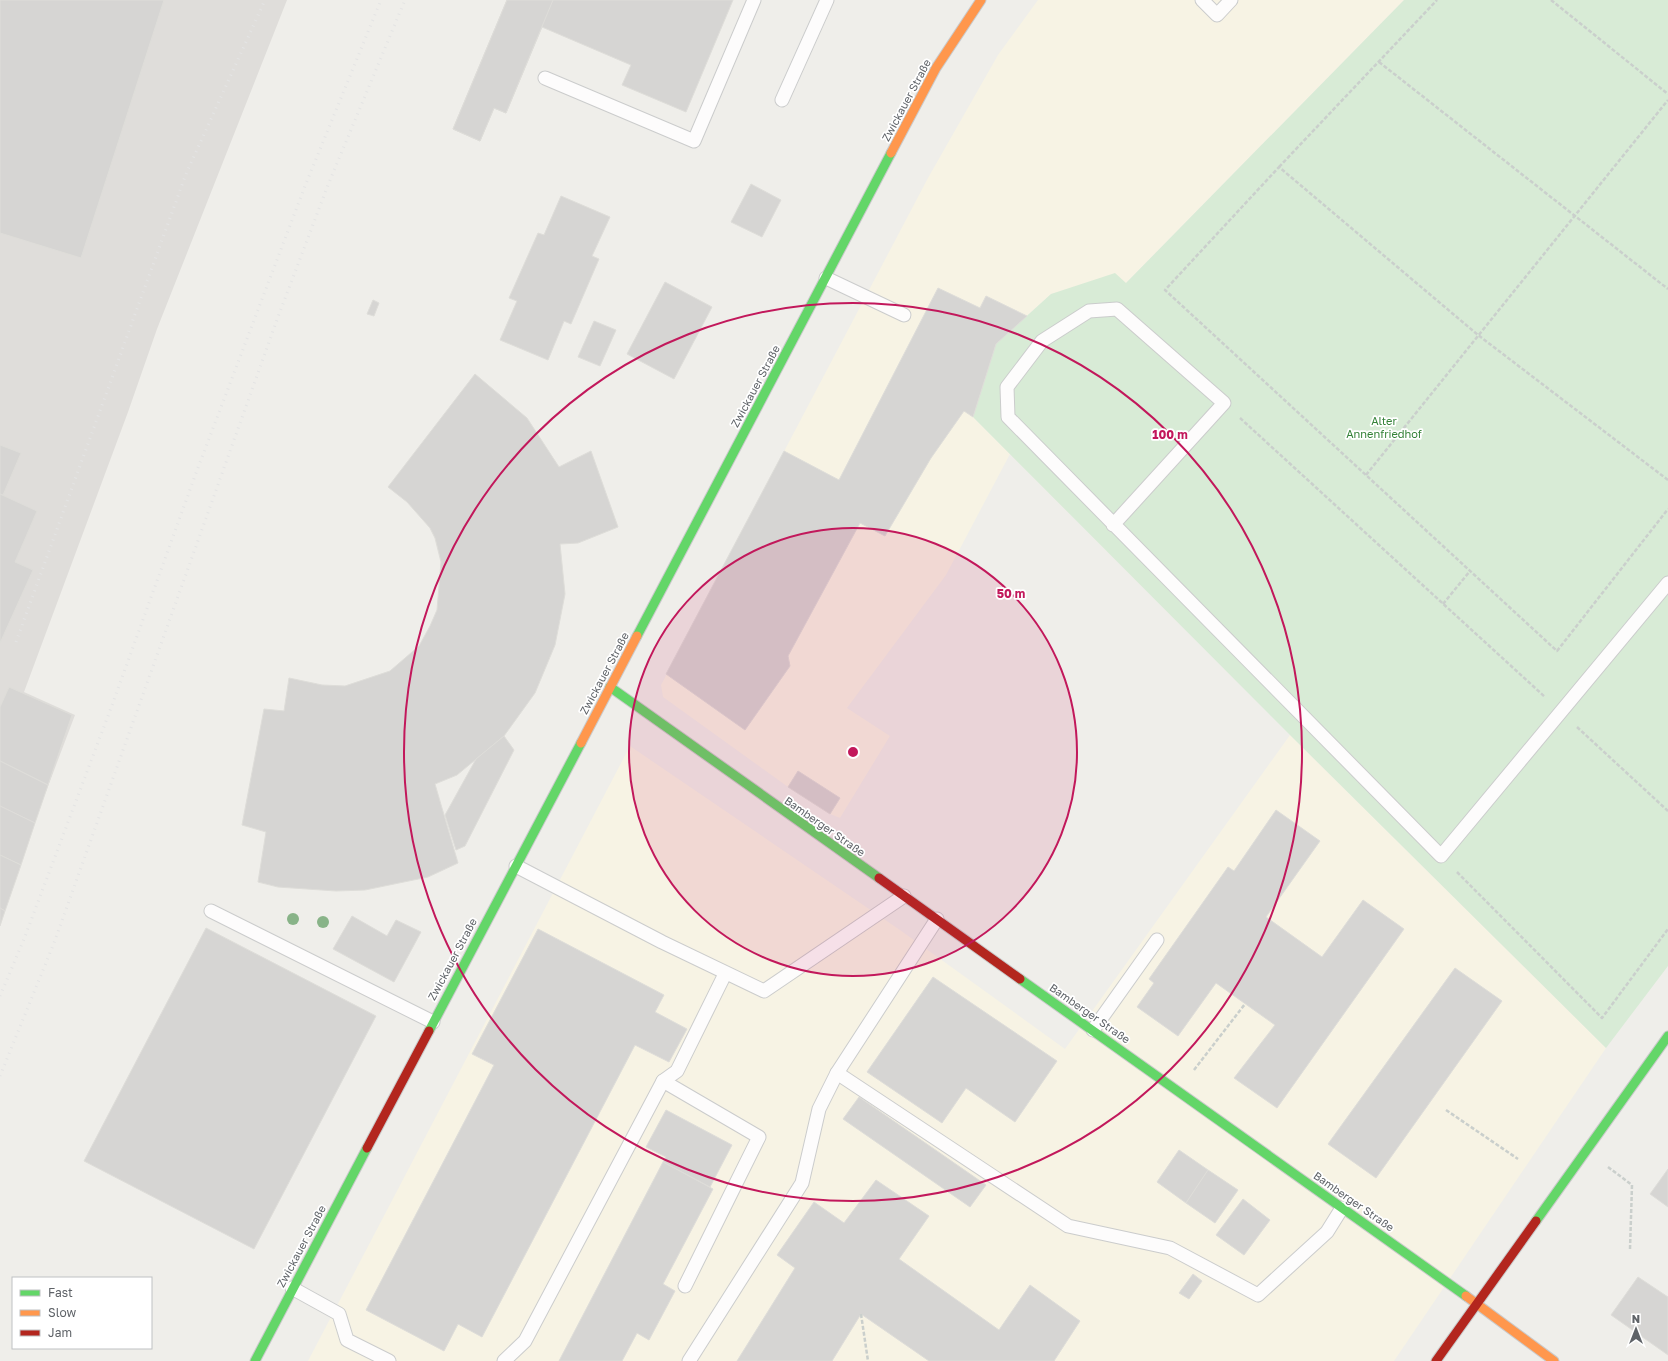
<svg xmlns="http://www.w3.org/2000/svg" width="1668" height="1361" font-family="'Golos Text',sans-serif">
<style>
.commercial{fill:#f7f3e4}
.industrial{fill:#dfddda}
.green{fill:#d8ebd6}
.building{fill:#d6d5d3;stroke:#deddd9}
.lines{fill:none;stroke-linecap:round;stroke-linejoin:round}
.lane-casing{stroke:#cbcccc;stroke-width:15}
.fast-casing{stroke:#cacacb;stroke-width:11}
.slow-casing{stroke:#cacacb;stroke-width:11}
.jam-casing{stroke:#cacacb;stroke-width:11}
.path{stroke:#cacfcc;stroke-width:2.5;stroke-dasharray:4 2;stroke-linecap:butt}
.lane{stroke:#fdfcfc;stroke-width:13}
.fast{stroke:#63d668;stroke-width:9}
.slow{stroke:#ff974d;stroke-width:9}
.jam{stroke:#b3261e;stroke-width:9}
.rail{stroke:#e4e4e4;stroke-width:3;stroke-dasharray:1 5;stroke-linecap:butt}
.tree{fill:#88b388}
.ring{fill:none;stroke:#c2185b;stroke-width:2}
.labels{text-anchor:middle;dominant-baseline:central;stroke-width:3.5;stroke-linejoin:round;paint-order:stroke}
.street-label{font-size:11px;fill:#5f6368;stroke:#fff}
.park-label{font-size:11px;fill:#348238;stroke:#fff}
.centre{fill:#c2185b;stroke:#fff;stroke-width:2}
.ring-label{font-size:12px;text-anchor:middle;font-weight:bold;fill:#c2185b;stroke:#fff;stroke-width:3.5;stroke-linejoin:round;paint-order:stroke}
</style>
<rect width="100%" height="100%" fill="#efeeea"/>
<g class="commercial">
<path d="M1038,0H1404L1126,283L1051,294L996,344L976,420L1010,454L946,575L847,708L890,736L840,818L830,814L788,787L663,697L661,685L928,178L998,55Z"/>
<path d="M1290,735L1606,1048L1394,1361H308L630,746L900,930L1065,1049Z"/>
</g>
<path class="industrial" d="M0,0H287L157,329L128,412L24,692L75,715L0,913Z"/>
<path class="green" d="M1404,0H1668V966L1606,1048L1290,735L973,417L996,344L1051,294L1115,273L1126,283Z"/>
<g class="building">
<path d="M0,0H164L81,258L0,233Z"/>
<path d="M507,0H733L686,112L622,85L631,65L542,27L506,113L494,108L480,141L453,129Z"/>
<path d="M507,0H553L506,113L494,108L480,141L453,129Z"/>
<path d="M751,184L781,200L762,237L731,222Z"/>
<path d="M561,196L610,217L592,256L599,259L571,324L564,321L548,360L500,340L517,301L509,298L538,233L544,235Z"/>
<path d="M665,282L712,307L674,379L627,354Z"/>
<path d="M938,288L980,308L986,296L1027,316L996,344L973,417L964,411L931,458L885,536L860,523L788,656L790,666L745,730L666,674L784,451L839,480Z"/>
<path d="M373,300L379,303L374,316L367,314Z"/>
<path d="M594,321L616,330L600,366L578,357Z"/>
<path d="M475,374L527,418L559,467L591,451L618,527L578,543L560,544L565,594L555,645L535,693L504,736L457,775L435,784L458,863L428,877L365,890L336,891L278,887L258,882L266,832L242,825L264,709L284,711L289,678L322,685L345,686L390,671L419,646L430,626L437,610L441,562L435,538L430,528L407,502L388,487Z"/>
<path d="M0,445L21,453L3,495L0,494Z"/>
<path d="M0,494L37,511L15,562L33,570L0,643Z"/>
<path d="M9,687L72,715L48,785L0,761V707Z"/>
<path d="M504,736L514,750L465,846L456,850L445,815L476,759Z"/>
<path d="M0,761L48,785L35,823L0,806Z"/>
<path d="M798,771L840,798L830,814L788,787Z"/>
<path d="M0,806L35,823L21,865L0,855Z"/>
<path d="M1276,810L1320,841L1266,917L1322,957L1363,900L1404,929L1277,1108L1234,1078L1275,1025L1216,983L1178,1036L1137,1007L1154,983L1149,979L1228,867L1234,871Z"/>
<path d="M0,855L21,865L5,911L0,908Z"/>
<path d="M0,908L5,911L0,926Z"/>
<path d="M352,916L387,936L396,920L421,932L394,982L333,949Z"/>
<path d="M206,928L376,1016L254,1249L84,1161Z"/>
<path d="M538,929L664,995L655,1012L687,1029L669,1062L635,1045L482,1337L458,1324L444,1351L366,1310L494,1065L472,1054Z"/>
<path d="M1455,968L1502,1001L1376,1178L1328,1144Z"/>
<path d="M933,977L1057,1061L1015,1122L966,1088L942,1123L867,1072Z"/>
<path d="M859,1097L986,1185L970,1207L843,1119Z"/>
<path d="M666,1110L732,1145L710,1187L663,1162L666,1157L646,1147Z"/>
<path d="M1179,1150L1208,1170L1186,1203L1157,1182Z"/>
<path d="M663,1162L713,1189L663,1284L675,1291L649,1340L637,1333L622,1361H559Z"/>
<path d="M1668,1169V1207L1650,1194Z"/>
<path d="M1208,1170L1238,1190L1215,1223L1186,1203Z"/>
<path d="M876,1180L929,1216L899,1259L999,1330L1030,1285L1080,1321L1054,1361H929L861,1314L832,1361H737L795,1268L777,1255L814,1202L844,1223Z"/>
<path d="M1243,1199L1270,1220L1244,1255L1216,1235Z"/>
<path d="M1193,1274L1202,1281L1189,1299L1179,1293Z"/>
<path d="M1638,1277L1668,1297V1355L1611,1315Z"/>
</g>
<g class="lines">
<defs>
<g id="lane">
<path d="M1202,0L1217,15L1231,0"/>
<path d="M545,78L694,141L754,0"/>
<path d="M782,100L827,0"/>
<path d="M826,278L904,315"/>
<path d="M1113,525L1224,403L1117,309L1089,311L1042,341L1007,387L1008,417L1441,856L1668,583"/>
<path d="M516,866L662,942L764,991L904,896"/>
<path d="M211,911L433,1022"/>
<path d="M1093,1030L1157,940"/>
<path d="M837,1073L1068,1226L1170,1248L1258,1295L1327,1232L1342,1208"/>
<path d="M663,1081L759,1137L685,1286"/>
<path d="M292,1288L339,1314L347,1340L389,1361"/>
<path d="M504,1361L525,1341L663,1081L677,1071L725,974"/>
<path d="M689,1361L802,1183L819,1109L837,1073L937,919"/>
</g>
<g id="fast">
<path d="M637,636L891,153"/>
<path d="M610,687L879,878"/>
<path d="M1020,979L1466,1296"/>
<path d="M429,1031L581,743"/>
<path d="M1536,1221L1668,1036"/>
<path d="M255,1361L367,1148"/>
</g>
<g id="slow">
<path d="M891,153L936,68L981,0"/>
<path d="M581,743L637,636"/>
<path d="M1466,1296L1554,1361"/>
</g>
<g id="jam">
<path d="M879,878L1020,979"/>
<path d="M367,1148L429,1031"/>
<path d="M1436,1361L1536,1221"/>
</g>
</defs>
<use href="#lane" class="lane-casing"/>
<use href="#fast" class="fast-casing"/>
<use href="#slow" class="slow-casing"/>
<use href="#jam" class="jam-casing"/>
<g class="path">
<path d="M1551,0L1668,94"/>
<path d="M1379,62L1668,289"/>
<path d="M1279,167L1437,0"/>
<path d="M1240,418L1545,697"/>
<path d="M1366,475L1668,100"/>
<path d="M1668,480L1478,335L1279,167L1165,290L1557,651L1668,509"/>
<path d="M1443,604L1470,571"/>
<path d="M1577,727L1668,811"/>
<path d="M1457,872L1602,1018L1668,929"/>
<path d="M1194,1070L1245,1004"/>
<path d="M1446,1110L1518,1159"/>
<path d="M1608,1167L1632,1185L1630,1249"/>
<path d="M861,1314L868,1361"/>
</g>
<use href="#lane" class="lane"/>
<use href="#fast" class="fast"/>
<use href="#slow" class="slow"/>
<use href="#jam" class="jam"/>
<g class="rail">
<path d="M16,642L186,174L265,0"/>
<path d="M0,996L24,939L111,708L196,473L305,186L381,0"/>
<path d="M0,1076L54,943L278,317L328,185L405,0"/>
</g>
</g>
<g class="tree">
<circle cx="293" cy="919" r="6"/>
<circle cx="323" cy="922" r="6"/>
</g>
<circle cx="853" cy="752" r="224" fill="#c2185b" fill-opacity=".12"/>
<g class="ring">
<circle cx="853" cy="752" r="224"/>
<circle cx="853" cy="752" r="449"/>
</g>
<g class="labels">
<g class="street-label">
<text transform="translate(906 100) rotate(-62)">Zwickauer Straße</text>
<text transform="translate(755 386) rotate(-62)">Zwickauer Straße</text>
<text transform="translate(604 673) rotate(-62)">Zwickauer Straße</text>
<text transform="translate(825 826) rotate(35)">Bamberger Straße</text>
<text transform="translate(452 959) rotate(-62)">Zwickauer Straße</text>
<text transform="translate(1090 1013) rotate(35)">Bamberger Straße</text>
<text transform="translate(1354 1201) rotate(35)">Bamberger Straße</text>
<text transform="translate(301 1246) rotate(-62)">Zwickauer Straße</text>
</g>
<g class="park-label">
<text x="1384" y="420">Alter<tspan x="1384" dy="13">Annenfriedhof</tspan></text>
</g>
</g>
<circle cx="853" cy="752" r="6" class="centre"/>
<g class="ring-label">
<text x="1170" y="439">100 m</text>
<text x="1011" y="598">50 m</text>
</g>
<rect x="12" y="1277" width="140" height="72" fill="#ffffff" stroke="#bfc1c3"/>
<rect x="20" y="1290" width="20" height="6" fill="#63d668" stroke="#bfc1c3"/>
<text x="48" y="1297" font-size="12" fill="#5f6368">Fast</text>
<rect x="20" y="1310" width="20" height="6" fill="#ff974d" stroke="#bfc1c3"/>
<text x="48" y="1317" font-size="12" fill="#5f6368">Slow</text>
<rect x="20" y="1330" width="20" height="6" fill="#b3261e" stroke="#bfc1c3"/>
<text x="48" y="1337" font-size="12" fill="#5f6368">Jam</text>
<g transform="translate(1636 1329)" stroke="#ffffff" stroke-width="3" paint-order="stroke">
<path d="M0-3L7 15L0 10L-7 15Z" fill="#5f6368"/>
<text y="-6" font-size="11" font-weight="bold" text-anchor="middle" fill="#5f6368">N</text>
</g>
</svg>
